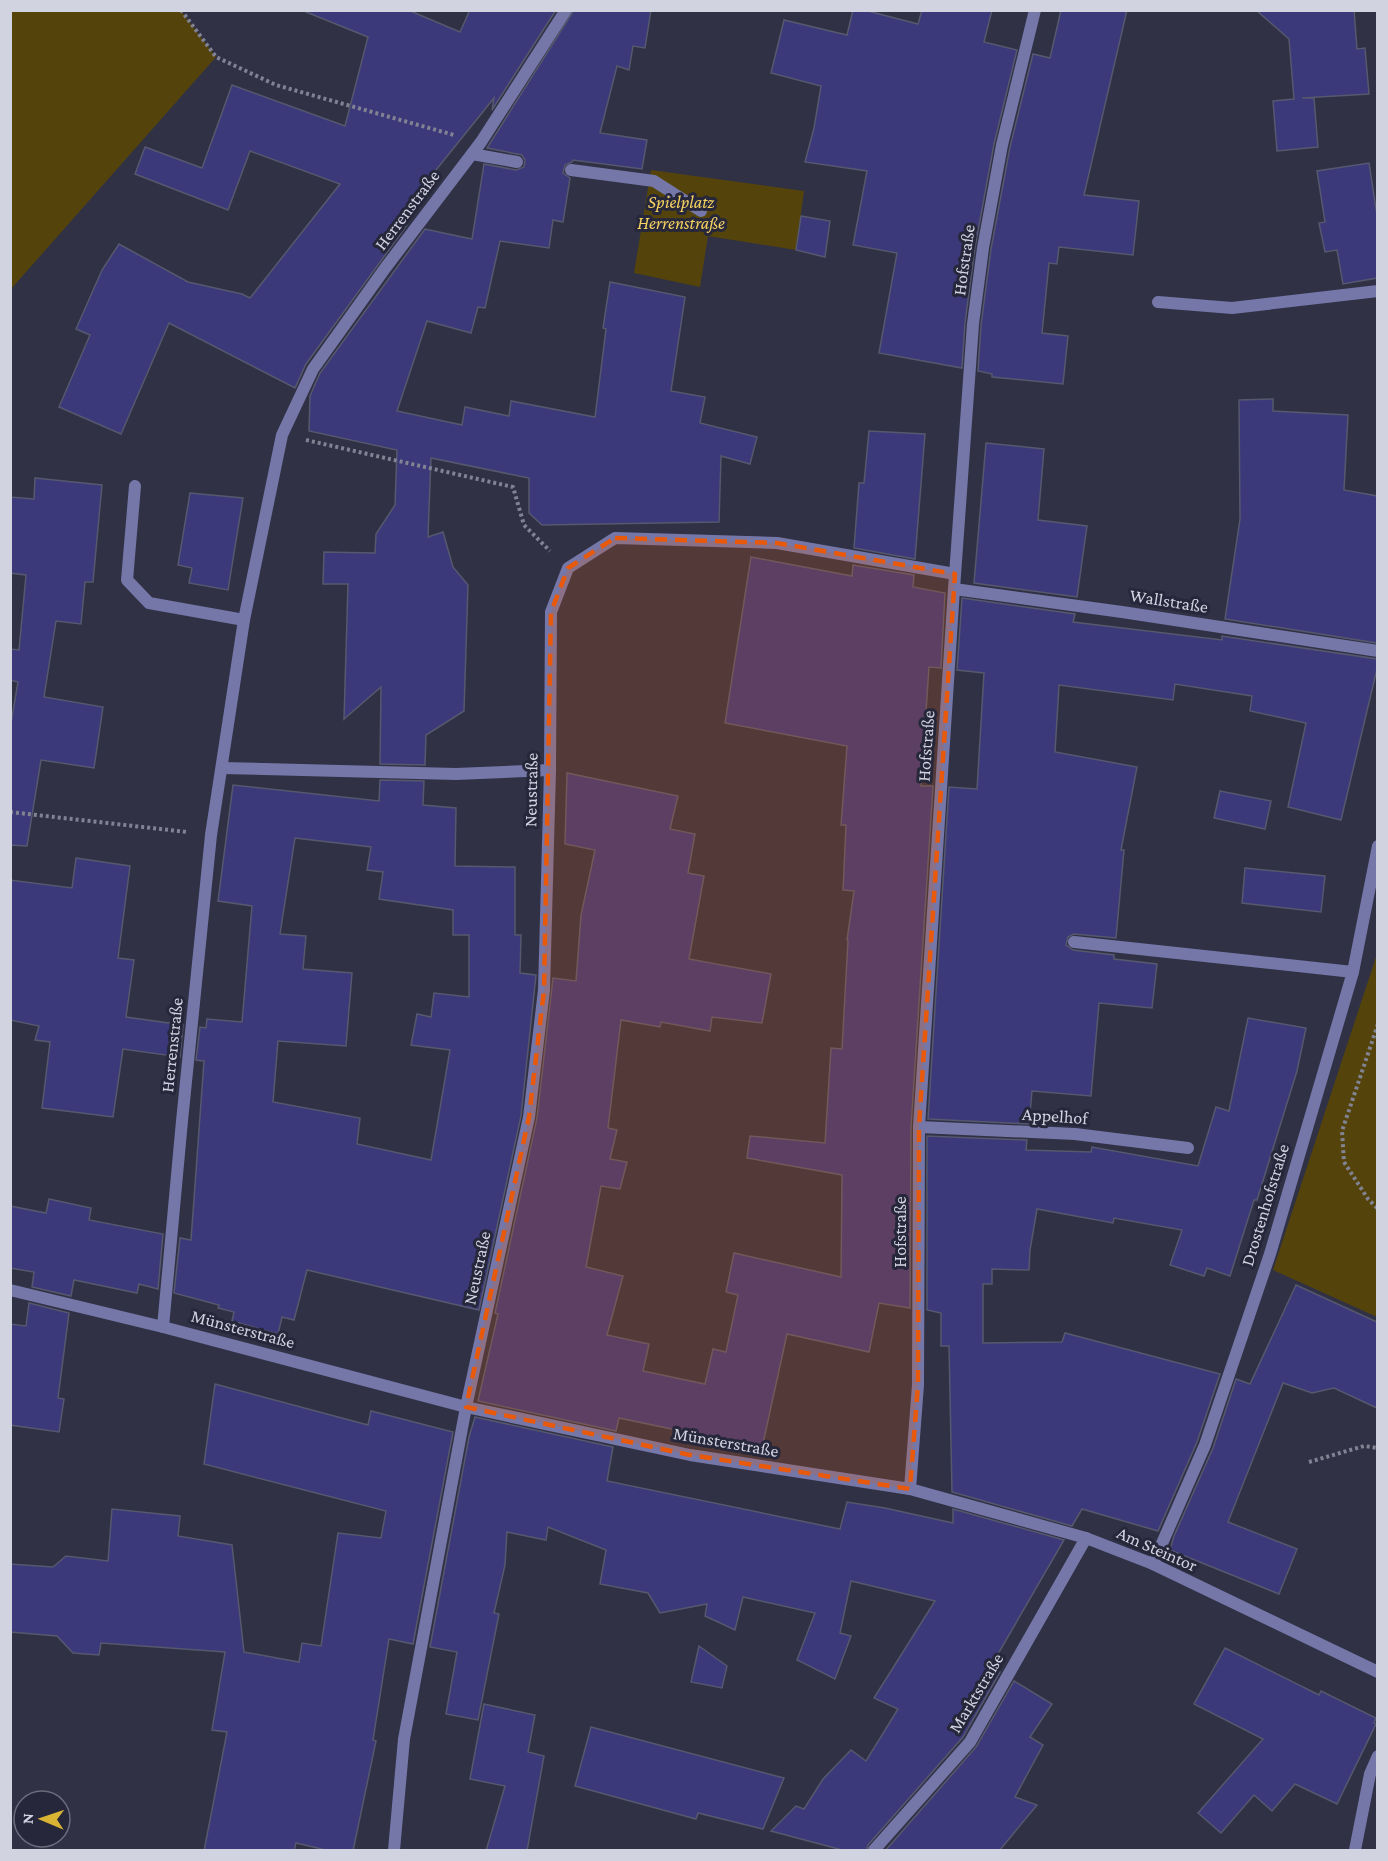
<svg xmlns="http://www.w3.org/2000/svg" width="1388" height="1861" font-family="'Crimson Pro',serif">
<style>
.green{fill:#54440b}
.building{fill:#3b397a;stroke:#56586e;stroke-width:1.5;fill-rule:evenodd}
.lines{fill:none;stroke-linecap:round;stroke-linejoin:round}
.path{stroke:#818292;stroke-width:4;stroke-dasharray:3 3;stroke-linecap:butt}
.service{stroke:#7477a8;stroke-width:12}
.minor{stroke:#7477a8;stroke-width:12}
.tertiary{stroke:#7477a8;stroke-width:12}
.marked{fill:#e8590c;fill-opacity:0.2;stroke:#e8590c;stroke-width:4.5;stroke-dasharray:12 8;stroke-linejoin:round}
.labels{text-anchor:middle;dominant-baseline:central;stroke-width:6;stroke-linejoin:round;paint-order:stroke}
.park-label{font-size:18px;font-style:italic;fill:#f6d261;stroke:#26273a}
.street-label{font-size:18px;fill:#d2d3e0;stroke:#26273a}
</style>
<rect width="100%" height="100%" fill="#303145"/>
<g class="green">
<path d="M11,10L181,11L216,57L11,289Z"/>
<path d="M651,170L804,191L796,250L708,236L700,287L634,273Z"/>
<path d="M1377,954L1378,1317H1377L1273,1270Z"/>
</g>
<g class="building">
<path d="M306,10H408L460,32L470,10H556L492,110L494,98L394,222L407,225L306,364L295,388L169,323L121,434L59,407L90,335L76,329L102,270L119,244L188,282L242,294L250,298L340,184L250,151L228,210L135,174L145,147L202,168L232,85L345,126L368,37L306,12Z"/>
<path d="M574,10H651L645,48L633,46L629,70L617,66L600,133L647,140L642,169L573,160L572,162L565,165L563,173L570,178L563,222L553,220L549,248L500,241L485,308L478,307L471,333L427,321L397,411L462,425L465,407L509,416L511,401L595,417L606,329L603,328L610,282L685,297L671,391L705,397L700,423L757,437L750,464L721,456L719,522L542,525L529,513V478L431,458L428,537L443,532L453,567L468,585L464,711L426,735L425,765L380,764L381,687L344,719L348,584H323L324,552L375,553L376,534L395,505L397,450L309,431L310,396L320,373L425,229L472,239L484,164L516,170L524,167L525,160L522,155L487,148Z"/>
<path d="M853,10H864L918,24L922,10H992L984,42L1017,50L994,144L975,247L965,323L962,368L879,353L897,253L853,245L867,171L805,162L814,128L821,86L771,73L784,20L847,35Z"/>
<path d="M1061,10H1127L1084,195L1139,201L1133,255L1059,247L1057,264L1049,263L1042,333L1068,336L1063,384L992,377V374L978,371L981,325L991,249L1010,147L1033,54L1050,58Z"/>
<path d="M1256,10H1354L1357,49L1365,48L1369,94L1302,98H1314L1318,147L1277,151L1273,101L1294,99L1289,39Z"/>
<path d="M1369,163L1377,215V278L1343,284L1337,250L1325,252L1319,223L1325,222L1317,171Z"/>
<path d="M801,216L830,221L825,257L796,250Z"/>
<path d="M1273,399V411L1348,415L1344,490L1377,496V643L1225,619L1240,519L1239,400Z"/>
<path d="M869,431L925,434L915,559L854,548L859,483H864Z"/>
<path d="M986,443L1044,449L1038,520L1087,526L1077,597L974,583Z"/>
<path d="M35,478L102,485L93,582H85L81,624L56,621L44,697L103,707L94,768L41,760L27,846L10,845V729L18,682L10,680V649L19,650L26,575L10,573V497L34,499Z"/>
<path d="M190,493L243,498L228,590L189,583L192,568L178,565Z"/>
<path d="M751,557L852,576L853,565L914,575L913,587L945,593L941,668L929,667L921,786H933L911,1127L910,1308L879,1303L869,1352L787,1334L762,1448L619,1418L616,1431L478,1401L498,1314L495,1313L537,1118L553,978L576,981L581,915L595,850L565,844L567,773L678,796L670,829L695,834L688,873L704,876L689,959L771,974L762,1023L712,1017L710,1031L661,1022L660,1027L621,1020L608,1128L617,1130L610,1159L627,1162L620,1189L601,1186L586,1267L623,1276L607,1335L649,1344L643,1371L705,1384L713,1349L726,1352L738,1295L726,1292L734,1253L841,1277L842,1175L747,1158L750,1136L825,1143L831,1048L842,1049L848,940H847L854,891L843,890L846,825H841L847,746L725,723Z"/>
<path d="M962,598L1075,614L1073,622L1222,640V636L1377,659V669L1341,820L1288,807L1306,723L1250,711L1252,696L1175,684L1173,700L1059,685L1055,752L1137,767L1121,850H1124L1116,938L1074,934L1068,937L1066,945L1073,950L1114,955V959L1157,964L1152,1008L1099,1003L1091,1096L1032,1091L1029,1124L928,1119L949,787L977,789L984,673L957,670Z"/>
<path d="M380,780L424,781L423,805L456,808L455,866L515,867V935H521L520,973L536,975L521,1116L479,1310L307,1270L294,1320L282,1317L278,1334L232,1321L234,1312L218,1308L219,1305L174,1293L180,1238L191,1240L204,1061L196,1060L200,1027L206,1028L207,1019L242,1022L252,906L218,901L233,785L379,801ZM295,838L371,847L367,870L383,872L379,899L453,910V935H469V997L434,993L431,1017L417,1014L411,1045L450,1050L431,1160L357,1144L360,1118L273,1102L278,1041L346,1046L352,973L303,969L306,936L280,934Z"/>
<path d="M1220,791L1271,801L1265,829L1214,818Z"/>
<path d="M76,858L130,866L118,958L134,960L126,1017L183,1025L180,1057L123,1049L113,1117L42,1108L50,1042L35,1040L39,1026L10,1020V880L72,888Z"/>
<path d="M1245,868L1325,876L1321,912L1242,903Z"/>
<path d="M1248,1018L1306,1028L1297,1071L1257,1200H1254L1230,1276L1207,1268L1204,1276L1170,1265L1182,1230L1114,1218L1113,1223L1037,1209L1030,1250L1029,1270L992,1269V1284H983V1343L1062,1342L1065,1333L1220,1374L1197,1442L1158,1531L1082,1509L1072,1526L952,1492L949,1346H941V1313L927,1310V1136L1027,1140L1026,1150L1091,1152L1092,1147L1198,1166L1216,1107L1229,1111Z"/>
<path d="M49,1199L91,1208L89,1220L163,1234L158,1289L139,1284L137,1293L74,1280L71,1296L32,1287L34,1272L10,1268V1206L46,1213Z"/>
<path d="M1296,1285L1377,1322V1408L1334,1388L1312,1393L1283,1383L1228,1522L1297,1549L1279,1594L1170,1550L1174,1536L1213,1448L1236,1379L1250,1384Z"/>
<path d="M29,1303L69,1313L58,1398L64,1399L59,1432L10,1425V1324L26,1326Z"/>
<path d="M215,1384L368,1425L371,1411L453,1432L413,1644L389,1639L373,1740L376,1741L353,1851H330L296,1843L294,1851H204L227,1732L212,1730L225,1652L101,1643L99,1655L73,1653L57,1636L10,1632V1564L53,1567L66,1556L108,1561L112,1509L180,1516L178,1536L232,1545L244,1652L299,1662L302,1643L321,1646L338,1533L381,1538L386,1511L204,1464Z"/>
<path d="M475,1417L613,1447L607,1481L840,1529L847,1502L885,1508L953,1523V1509L1064,1540L991,1666L1000,1672L963,1737L868,1845L866,1851H846L771,1831L796,1806L804,1809L823,1779L851,1750L866,1761L898,1709L874,1698L935,1601L851,1581L840,1633L851,1636L835,1679L797,1660L815,1613L743,1597L735,1630L705,1616L707,1604L660,1613L648,1593L600,1584L606,1550L548,1527L546,1540L507,1532L505,1565L494,1613L499,1614L478,1720L446,1714L457,1652L430,1647L469,1437Z"/>
<path d="M699,1646L727,1666L722,1688L691,1682Z"/>
<path d="M1225,1648L1319,1695L1321,1691L1376,1718L1374,1723L1376,1724L1337,1804L1295,1784L1272,1811L1254,1795L1221,1833L1198,1813L1263,1739L1194,1704Z"/>
<path d="M1014,1681L1052,1704L1030,1737L1043,1745L1015,1797L1037,1805L999,1851H885L976,1747Z"/>
<path d="M484,1704L535,1715L528,1752L544,1756L527,1851H486L505,1786L470,1779Z"/>
<path d="M591,1727L784,1778L763,1829L698,1813L696,1819L575,1786Z"/>
</g>
<g class="lines">
<g class="path">
<path d="M181,10L216,57L276,85L454,135"/>
<path d="M306,440L513,487L524,525L550,551"/>
<path d="M10,812L187,832"/>
<path d="M1378,1024L1342,1131L1344,1162L1368,1199L1378,1209"/>
<path d="M1309,1462L1364,1446L1378,1448"/>
</g>
<g class="service">
<path d="M472,154L517,162"/>
<path d="M571,170L654,181L701,211"/>
<path d="M1158,302L1232,308L1378,291"/>
<path d="M135,486L127,580L149,603L244,620"/>
<path d="M222,768L456,774L550,770"/>
<path d="M1074,942L1353,972"/>
<path d="M919,1127L1075,1134L1188,1148"/>
<path d="M1355,1850L1370,1774L1378,1756"/>
</g>
<g class="minor">
<path d="M954,589L1122,612L1378,651"/>
<path d="M163,1327L182,1121L211,835L244,620L282,435L313,369L386,267L481,142L566,10"/>
<path d="M1153,1564L1205,1445L1270,1254L1353,972L1378,846"/>
<path d="M394,1850L404,1739L466,1407L529,1117L544,990L550,770L551,612L568,568L615,538L777,543L955,574"/>
<path d="M874,1850L970,1742L1086,1538"/>
</g>
<g class="tertiary">
<path d="M10,1290L163,1327L466,1407L690,1455L910,1489L1086,1538L1153,1564L1378,1672"/>
<path d="M910,1489L918,1385L919,1127L954,589L973,324L983,248L1002,145L1035,10"/>
</g>
</g>
<path class="marked" d="M615,538L777,543L955,574L919,1127L918,1385L910,1489L690,1455L466,1407L529,1117L544,990L551,612L568,568Z"/>
<g class="labels">
<g class="park-label">
<text x="681" y="202">Spielplatz<tspan x="681" dy="21">Herrenstraße</tspan></text>
</g>
<g class="street-label">
<text transform="translate(407 210) rotate(-53)">Herrenstraße</text>
<text transform="translate(964 260) rotate(-82)">Hofstraße</text>
<text transform="translate(1169 601) rotate(9)">Wallstraße</text>
<text transform="translate(926 746) rotate(-86)">Hofstraße</text>
<text transform="translate(531 790) rotate(-89)">Neustraße</text>
<text transform="translate(172 1045) rotate(-84)">Herrenstraße</text>
<text transform="translate(1055 1116) rotate(4)">Appelhof</text>
<text transform="translate(1265 1205) rotate(-73)">Drostenhofstraße</text>
<text transform="translate(900 1232) rotate(-90)">Hofstraße</text>
<text transform="translate(477 1268) rotate(-78)">Neustraße</text>
<text transform="translate(243 1329) rotate(15)">Münsterstraße</text>
<text transform="translate(726 1442) rotate(10)">Münsterstraße</text>
<text transform="translate(1157 1549) rotate(24)">Am Steintor</text>
<text transform="translate(976 1693) rotate(-59)">Marktstraße</text>
</g>
</g>
<rect width="1388" height="1861" fill="none" stroke="#d2d3e0" stroke-width="24"/>
<g transform="translate(42 1819) rotate(272)"><circle r="28" fill="#26273a" stroke="#6b6c7c" stroke-width="1.5"/>
<path d="M0-4.5L10 22L0 15L-10 22Z" fill="#d9b334"/>
<text y="-9" font-size="16" font-weight="bold" text-anchor="middle" fill="#d2d3e0">N</text>
</g>
</svg>
